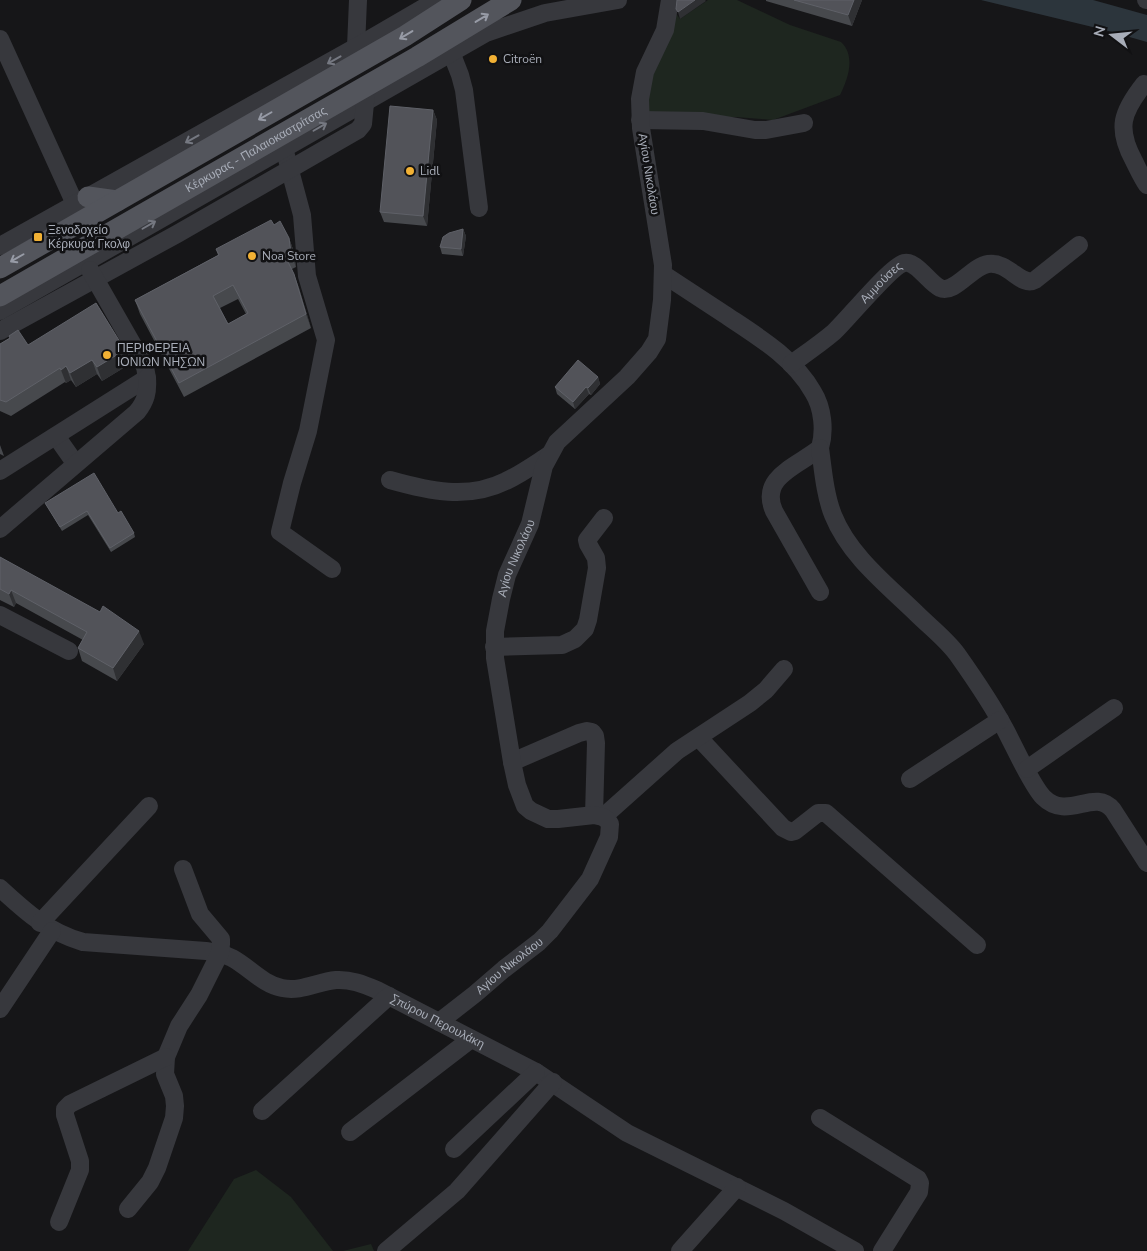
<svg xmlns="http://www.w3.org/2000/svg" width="1147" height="1251" font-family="'Nunito Sans',sans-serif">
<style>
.green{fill:#1e261f}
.water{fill:#2c353c}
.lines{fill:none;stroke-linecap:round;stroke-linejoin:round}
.minor{stroke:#37383d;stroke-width:18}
.major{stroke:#53555c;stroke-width:21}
.wall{fill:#47494d;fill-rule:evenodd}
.shaded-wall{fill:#2f3033}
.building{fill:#525359;stroke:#5f6168;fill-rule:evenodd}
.oneway{stroke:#979ba6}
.oneway2{stroke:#757881}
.poi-dot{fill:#f2b134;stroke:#111113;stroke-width:2}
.labels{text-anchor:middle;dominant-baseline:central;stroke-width:5;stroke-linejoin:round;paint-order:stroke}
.poi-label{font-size:12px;fill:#a8adb8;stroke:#111113;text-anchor:start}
.street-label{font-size:12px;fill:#a8adb8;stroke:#111113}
</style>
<rect width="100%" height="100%" fill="#161618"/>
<g class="green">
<path d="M708,0H737L790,25L841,42C856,56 848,79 840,95L773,120L736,117H675L644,116V99L675,12L680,19Z"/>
<path d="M256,1170L291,1197L333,1251H188L234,1179Z"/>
<path d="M371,1244L374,1251H343Z"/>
</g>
<path class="water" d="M981,0H1093L1147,15V42L1105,30Z"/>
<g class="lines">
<g class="minor">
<path d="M1146,0H1147"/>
<path d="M0,39L75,204"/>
<path d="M356,47L358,0"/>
<path d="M451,52L460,75L464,90L479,208"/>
<path d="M1144,84C1122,112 1116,128 1134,161C1138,169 1142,178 1147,185"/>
<path d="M640,120L703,121L755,130H766L804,123"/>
<path d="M284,148L302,215L307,276L326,340L308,431L292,483L280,532L332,569"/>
<path d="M0,246L356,47L437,0"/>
<path d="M663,274C683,287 704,301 724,314C757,336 793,357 813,392C823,408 825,431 820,448C798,466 759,477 774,511L820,592"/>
<path d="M0,311L486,33L545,13L618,0"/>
<path d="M0,331L177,234L358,130L363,124L366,93"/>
<path id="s1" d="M791,364C805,354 820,344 834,332C847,320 891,266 904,263C916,260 929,283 940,288C954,295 972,266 988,264C1009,261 1021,288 1035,280L1079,245"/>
<path d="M56,436L75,463"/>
<path d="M820,448C823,470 825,495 833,515C849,555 886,584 916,613C929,626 946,639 957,654C974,678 992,704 1006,731C1015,748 1031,784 1043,797C1068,822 1094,787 1113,810L1147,863"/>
<path d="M0,471L147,378L145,367L138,354L90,270"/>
<path d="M390,480C429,491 468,500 506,481C521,474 535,464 549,455"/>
<path d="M0,529L137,412C146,401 148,392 147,378"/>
<path d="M0,615L69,651"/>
<path d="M494,647L562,645L575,639L585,629L588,620L597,568L596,558L588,544L587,540L604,518"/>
<path d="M699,738L783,828L791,832L795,831L818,813H826L977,945"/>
<path d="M512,762L579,733L587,731L592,732L595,736L596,743L594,815"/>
<path d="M1027,769L1114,708"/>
<path d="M910,779L1000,720"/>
<path d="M603,817L677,751L750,703L766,690L784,669"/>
<path id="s2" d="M0,888C26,912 48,932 83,942L206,951C215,952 224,954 232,958C249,967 262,984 282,988C301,992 317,982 336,980C350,979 363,984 377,990L536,1072L627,1133L784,1211L855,1251"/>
<path d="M40,923L149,806"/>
<path d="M0,1009L52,931"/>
<path id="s3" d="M439,1022L475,994L504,969L539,942L550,931L590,879L609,837L610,824L607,820L603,817L594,815L558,819H548L531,811L525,806L517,785L512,762L495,658V631L501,599L507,575L530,524L544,466L557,442L627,377L649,352L657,339L662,300L663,265L641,128L640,99L645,72L665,30L670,0"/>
<path d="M262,1111L389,996"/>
<path d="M820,1118L918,1179L920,1183L919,1192L882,1251"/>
<path d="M350,1132L471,1039"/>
<path d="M454,1149L536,1072"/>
<path d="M128,1209L150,1182L157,1168L174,1118L175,1106L174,1096L165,1074L166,1057L179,1026L199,995L220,953L221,944V939L200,914L183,869"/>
<path d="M59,1222L80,1170V1161L65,1115V1109L70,1104L166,1057"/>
<path d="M386,1251L457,1191L553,1082"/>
<path d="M680,1251L737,1187"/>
</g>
<g class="major">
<path d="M88,197L117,201"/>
<path d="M0,268L405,36L461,0"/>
<path id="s4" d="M0,296L417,57L511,0"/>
</g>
</g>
<g class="wall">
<path d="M766,0H862L852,26L766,1Z"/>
<path d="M433,110L437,120L427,226L384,222L380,212Z"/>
<path d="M274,225L289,238L294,252L296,267L292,269L299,288L311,328L184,397L140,314L135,300L218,255L216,249ZM238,299L246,314L228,324L220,308Z"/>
<path d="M463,229L466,236L463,256L442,254L440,247Z"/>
<path d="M9,336L28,345L130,364L102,381L97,374L76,387L71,380L66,383L65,382L11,416L0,411V344L10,338Z"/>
<path d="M598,377L600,384L591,395L589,394L575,409L557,394L555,387Z"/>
<path d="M0,445L4,456L0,454Z"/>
<path d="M45,503L118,513L134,533L135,537L111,552L88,515L62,531L47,506Z"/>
<path d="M0,557L144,644L117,681L82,661L78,648L83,640L16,603L14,607L0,600Z"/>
</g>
<g class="shaded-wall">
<path d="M695,0H705L706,1L680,19L678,12Z"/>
<path d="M854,0H862L852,26L848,15Z"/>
<path d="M433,110L437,120L427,226L423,216Z"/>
<path d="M463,229L466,236L463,256L461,249Z"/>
<path d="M289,238L294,252L296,267L291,253Z"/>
<path d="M294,274L299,288L311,328L306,314Z"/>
<path d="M125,350L130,364L102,381L97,367Z"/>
<path d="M92,360L97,374L76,387L70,373Z"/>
<path d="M66,366L71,380L66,383L61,370Z"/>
<path d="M598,377L600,384L591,395L588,388Z"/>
<path d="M586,387L589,394L575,409L573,402Z"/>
<path d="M11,590L16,603L14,607L9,594Z"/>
<path d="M139,631L144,644L117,681L113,668Z"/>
</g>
<g class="building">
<path d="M677,0H695L678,12L676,9Z"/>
<path d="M794,0H854L848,15Z"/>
<path d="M390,106L433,110L423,216L380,212Z"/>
<path d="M271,220L274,225L280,221L289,238L291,253L285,256L294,274L306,314L179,383L135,300L219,255L216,249ZM233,285L248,313L228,324L213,296Z"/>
<path d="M463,229L461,249L440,247L443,237L449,233Z"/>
<path d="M96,303L125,350L97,367L92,360L70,373L66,366L61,370L60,368L6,402L0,400V344L10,338L9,336L18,330L28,345Z"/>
<path d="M578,360L598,377L588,388L586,387L573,402L555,387Z"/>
<path d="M94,473L118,513L121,511L134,533L110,548L87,511L60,527L45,503Z"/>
<path d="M0,557L100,612L103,606L139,631L113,668L78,648L87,632L11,590L9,594L0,589Z"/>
</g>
<defs><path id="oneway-shaft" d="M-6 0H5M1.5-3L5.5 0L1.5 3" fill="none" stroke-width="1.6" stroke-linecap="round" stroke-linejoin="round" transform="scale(1.25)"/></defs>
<g class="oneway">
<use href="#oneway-shaft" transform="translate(482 18) rotate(-31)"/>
<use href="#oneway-shaft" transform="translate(406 35) rotate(149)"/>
<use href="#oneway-shaft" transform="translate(265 116) rotate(150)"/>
<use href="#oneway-shaft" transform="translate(17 258) rotate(150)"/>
</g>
<g class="oneway2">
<use href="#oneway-shaft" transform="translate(334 60) rotate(151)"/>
<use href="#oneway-shaft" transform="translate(320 127) rotate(-30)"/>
<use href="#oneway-shaft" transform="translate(192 139) rotate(151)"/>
<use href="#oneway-shaft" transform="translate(149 225) rotate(-30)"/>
</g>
<g class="poi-dot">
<circle cx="493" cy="59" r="5"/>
<circle cx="410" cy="171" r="5"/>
<rect x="33" y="232" width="10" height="10" rx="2.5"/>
<circle cx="252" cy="256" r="5"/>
<circle cx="107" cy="355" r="5"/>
</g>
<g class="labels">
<g class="poi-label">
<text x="503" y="59">Citroën</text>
<text x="420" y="171">Lidl</text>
<text x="48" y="230">Ξενοδοχείο<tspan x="48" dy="14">Κέρκυρα Γκολφ</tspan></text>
<text x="262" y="256">Noa Store</text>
<text x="117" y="348">ΠΕΡΙΦΕΡΕΙΑ<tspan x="117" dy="14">ΙΟΝΙΩΝ ΝΗΣΩΝ</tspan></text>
</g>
<g class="street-label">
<text stroke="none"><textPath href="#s4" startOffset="295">Κέρκυρας - Παλαιοκαστρίτσας</textPath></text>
<text transform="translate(649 174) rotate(81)">Αγίου Νικολάου</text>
<text stroke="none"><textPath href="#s1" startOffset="122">Αμμούσες</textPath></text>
<text stroke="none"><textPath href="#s3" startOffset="615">Αγίου Νικολάου</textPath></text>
<text stroke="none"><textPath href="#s3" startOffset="90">Αγίου Νικολάου</textPath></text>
<text stroke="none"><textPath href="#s2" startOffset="475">Σπύρου Περουλάκη</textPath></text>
</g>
</g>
<g transform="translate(1112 35) rotate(286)" stroke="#111113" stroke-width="4" paint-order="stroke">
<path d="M0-4L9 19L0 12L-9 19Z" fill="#a8adb8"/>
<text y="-8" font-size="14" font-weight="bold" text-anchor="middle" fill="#a8adb8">N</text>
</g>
</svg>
